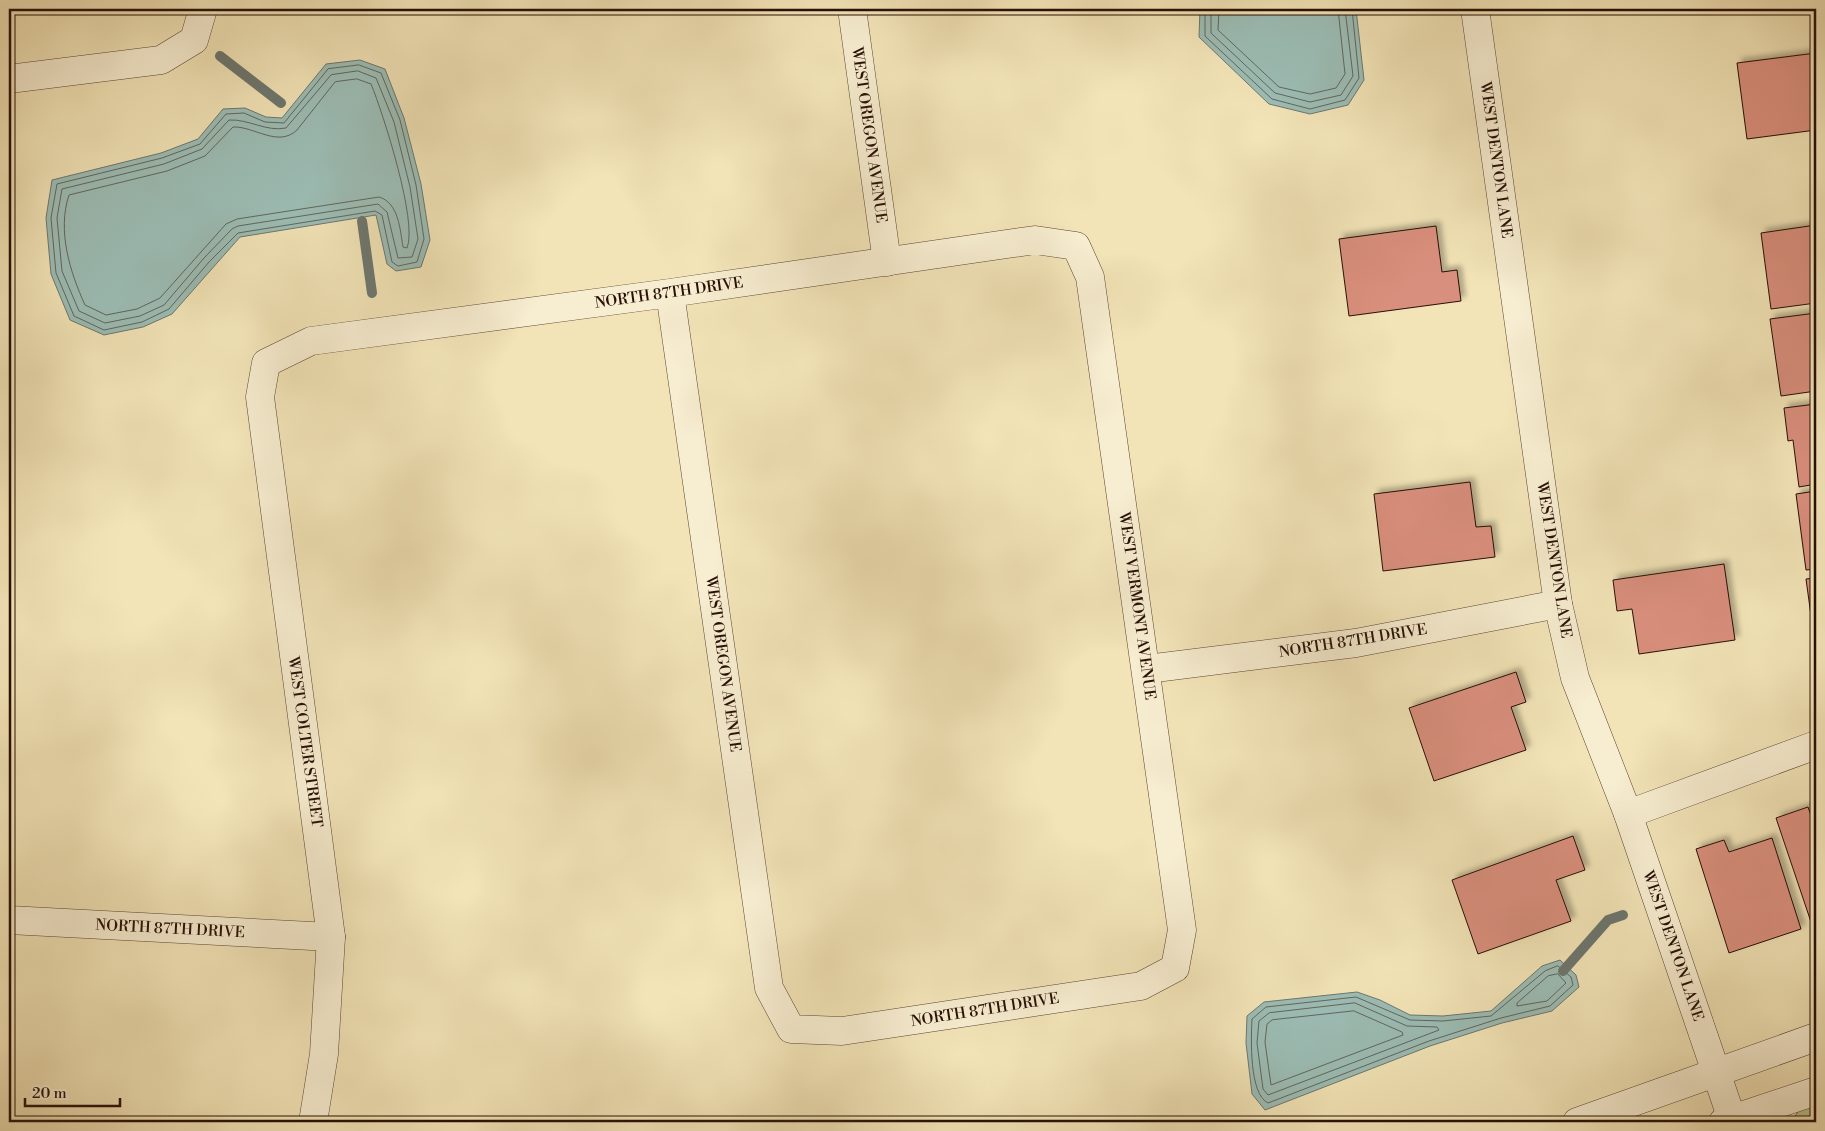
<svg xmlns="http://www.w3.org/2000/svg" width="1825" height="1131" font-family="'Libre Bodoni',serif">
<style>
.green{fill:#bbc48e;stroke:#716a4a}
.water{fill:#9cbdb5;stroke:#6d776f}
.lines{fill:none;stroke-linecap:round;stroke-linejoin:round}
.shore{stroke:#62665e;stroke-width:1}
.stream{stroke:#6d776f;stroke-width:10}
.building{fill:#d98f7d;stroke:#270f06;filter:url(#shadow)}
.minor-casing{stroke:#5a4432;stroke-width:29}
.minor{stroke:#f7edd0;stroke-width:28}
.labels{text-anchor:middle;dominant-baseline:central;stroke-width:5;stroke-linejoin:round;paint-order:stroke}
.street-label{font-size:15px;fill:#270f06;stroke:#f7edd0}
</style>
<defs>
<filter id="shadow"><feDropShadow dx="4.5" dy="-4.5" stdDeviation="2.5" flood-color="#0004"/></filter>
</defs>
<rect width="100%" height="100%" fill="#f2e4b7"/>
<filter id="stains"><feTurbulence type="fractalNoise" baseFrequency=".004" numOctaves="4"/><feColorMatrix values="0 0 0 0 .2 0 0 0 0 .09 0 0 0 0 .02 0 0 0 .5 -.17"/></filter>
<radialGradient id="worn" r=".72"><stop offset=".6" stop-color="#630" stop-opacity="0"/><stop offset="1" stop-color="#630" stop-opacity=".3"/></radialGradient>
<path class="green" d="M1816,1100V1122H1791L1800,1109Z"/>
<g class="water">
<path d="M1200,9H1356L1364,80L1348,105L1310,114L1269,104L1199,37Z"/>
<path d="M360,60L385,69L404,118L421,184L430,240L421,267L396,271L387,264L376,215L240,237L172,314L143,327L104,335L70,320L51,274L46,218L52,180L161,153L198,139L223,109L245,108L266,117L282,118L326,64Z"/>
<path d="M1560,960L1576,975L1579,987L1552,1011L1502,1023L1430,1046L1265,1110L1252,1094L1246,1043L1247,1016L1264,1002L1357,992L1380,1000L1410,1015L1443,1016L1491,1011L1542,966Z"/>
</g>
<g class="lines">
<g class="shore">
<path d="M1205,9V36L1272,99L1310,109L1345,100L1359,78L1352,9"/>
<path d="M1211,9V33L1275,93L1310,102L1341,95L1353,76L1345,9"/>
<path d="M1219,9L1218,30L1279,87L1310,94L1336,88L1345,74L1338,9"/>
<path d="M359,65L381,73L400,120L416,185L424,239L417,262L398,266L392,262L382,215L375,211L238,233L209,262L169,309L142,322L104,330L74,316L56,273L51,218L57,184L162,158L200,144L226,114L244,113L265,122L284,123L328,69Z"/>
<path d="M358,71L376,78L394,122L410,187L418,239L412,257L398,258L387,212L378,204L238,226L232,229L204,258L164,305L140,316L105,323L79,311L62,271L57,218L62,189L164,164L202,149L229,120C249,119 266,132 286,128L331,75Z"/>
<path d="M357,79L371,84C383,113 418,222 407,248L403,247C400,230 399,203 379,197L237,219L226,224L160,298L137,309L106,315L85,305C70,272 57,231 69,195L167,171L205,156L233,127C254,126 278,148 297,130L335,82Z"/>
<path d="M1558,966L1571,977L1573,985L1550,1006L1501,1018L1429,1041L1268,1103C1249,1094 1251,1038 1252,1019L1266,1007L1356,997L1410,1020L1443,1021L1491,1016L1545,971Z"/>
<path d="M1558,974L1566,983L1547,1001L1517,1006V1003L1548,976Z"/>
<path d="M1355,1003L1407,1026L1437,1027L1439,1030L1268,1095L1263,1089L1257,1043L1259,1021L1269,1013Z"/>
<path d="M1354,1011L1402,1032L1403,1035L1271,1085L1265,1042L1267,1024L1272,1020Z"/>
</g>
<g class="stream">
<path d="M220,56L281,103"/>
<path d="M362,221L372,293"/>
<path d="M1563,971L1608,920L1623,915"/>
</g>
</g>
<g class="building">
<path d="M1816,53V130L1747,139L1737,63Z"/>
<path d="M1816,225V303L1771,309L1761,233Z"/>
<path d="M1436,226L1442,272L1457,270L1461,301L1349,316L1339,239Z"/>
<path d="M1816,313V391L1781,396L1770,319Z"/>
<path d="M1816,404V484L1799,487L1793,440L1788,441L1784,408Z"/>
<path d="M1470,482L1476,527L1491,526L1495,557L1383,571L1374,494Z"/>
<path d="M1816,491V569L1806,570L1796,494Z"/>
<path d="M1724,564L1735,640L1639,654L1632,609L1617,611L1613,580Z"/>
<path d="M1816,578V652L1806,579Z"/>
<path d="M1516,672L1526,702L1511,707L1526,750L1434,781L1409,708Z"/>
<path d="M1808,807L1813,821L1816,819V924L1812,925L1776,818Z"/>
<path d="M1573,836L1585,870L1556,880L1571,921L1478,954L1452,880Z"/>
<path d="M1772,838L1801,929L1729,953L1696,849L1724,840L1729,852Z"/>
</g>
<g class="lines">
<defs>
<g id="minor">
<path d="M852,9L887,262"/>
<path d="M1475,9L1558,604L1575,678L1628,814L1733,1122"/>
<path d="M9,79L161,60L194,40L203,9"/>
<path d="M1147,669L1356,643L1558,604"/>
<path d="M1628,814L1816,745"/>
<path d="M9,920L331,937"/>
<path d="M313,1122L324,1054L331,937L260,397L266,363L311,341L670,293L1035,240L1076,246L1090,277L1182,930L1175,968L1141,986L842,1031L791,1029L769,988L670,293"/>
<path d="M1577,1122L1816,1037"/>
<path d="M1723,1122L1816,1091"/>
</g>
</defs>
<use href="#minor" class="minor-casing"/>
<use href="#minor" class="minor"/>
</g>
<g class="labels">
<g class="street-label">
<text transform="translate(869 135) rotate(82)">WEST OREGON AVENUE</text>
<text transform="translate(1496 160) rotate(82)">WEST DENTON LANE</text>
<text transform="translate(669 293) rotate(-8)">NORTH 87TH DRIVE</text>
<text transform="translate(1554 560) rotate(81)">WEST DENTON LANE</text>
<text transform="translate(1137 606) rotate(82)">WEST VERMONT AVENUE</text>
<text transform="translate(1353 641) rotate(-9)">NORTH 87TH DRIVE</text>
<text transform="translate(723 664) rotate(82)">WEST OREGON AVENUE</text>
<text transform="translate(305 742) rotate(82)">WEST COLTER STREET</text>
<text transform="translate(170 929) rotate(3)">NORTH 87TH DRIVE</text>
<text transform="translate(1673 946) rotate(71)">WEST DENTON LANE</text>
<text transform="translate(985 1010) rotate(-9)">NORTH 87TH DRIVE</text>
</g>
</g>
<rect width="1825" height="1131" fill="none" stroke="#f2e4b7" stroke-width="30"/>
<rect x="10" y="10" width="1805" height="1111" fill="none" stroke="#270f06" stroke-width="2.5"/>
<rect x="15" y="15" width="1795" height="1101" fill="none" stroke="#270f06"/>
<path d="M25 1098v8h95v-8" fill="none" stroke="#270f06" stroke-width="2.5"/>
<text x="32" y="1098" font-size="15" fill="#270f06" stroke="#f7edd0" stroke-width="4" paint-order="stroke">20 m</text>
<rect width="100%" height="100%" filter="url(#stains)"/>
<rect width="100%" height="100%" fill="url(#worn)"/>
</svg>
